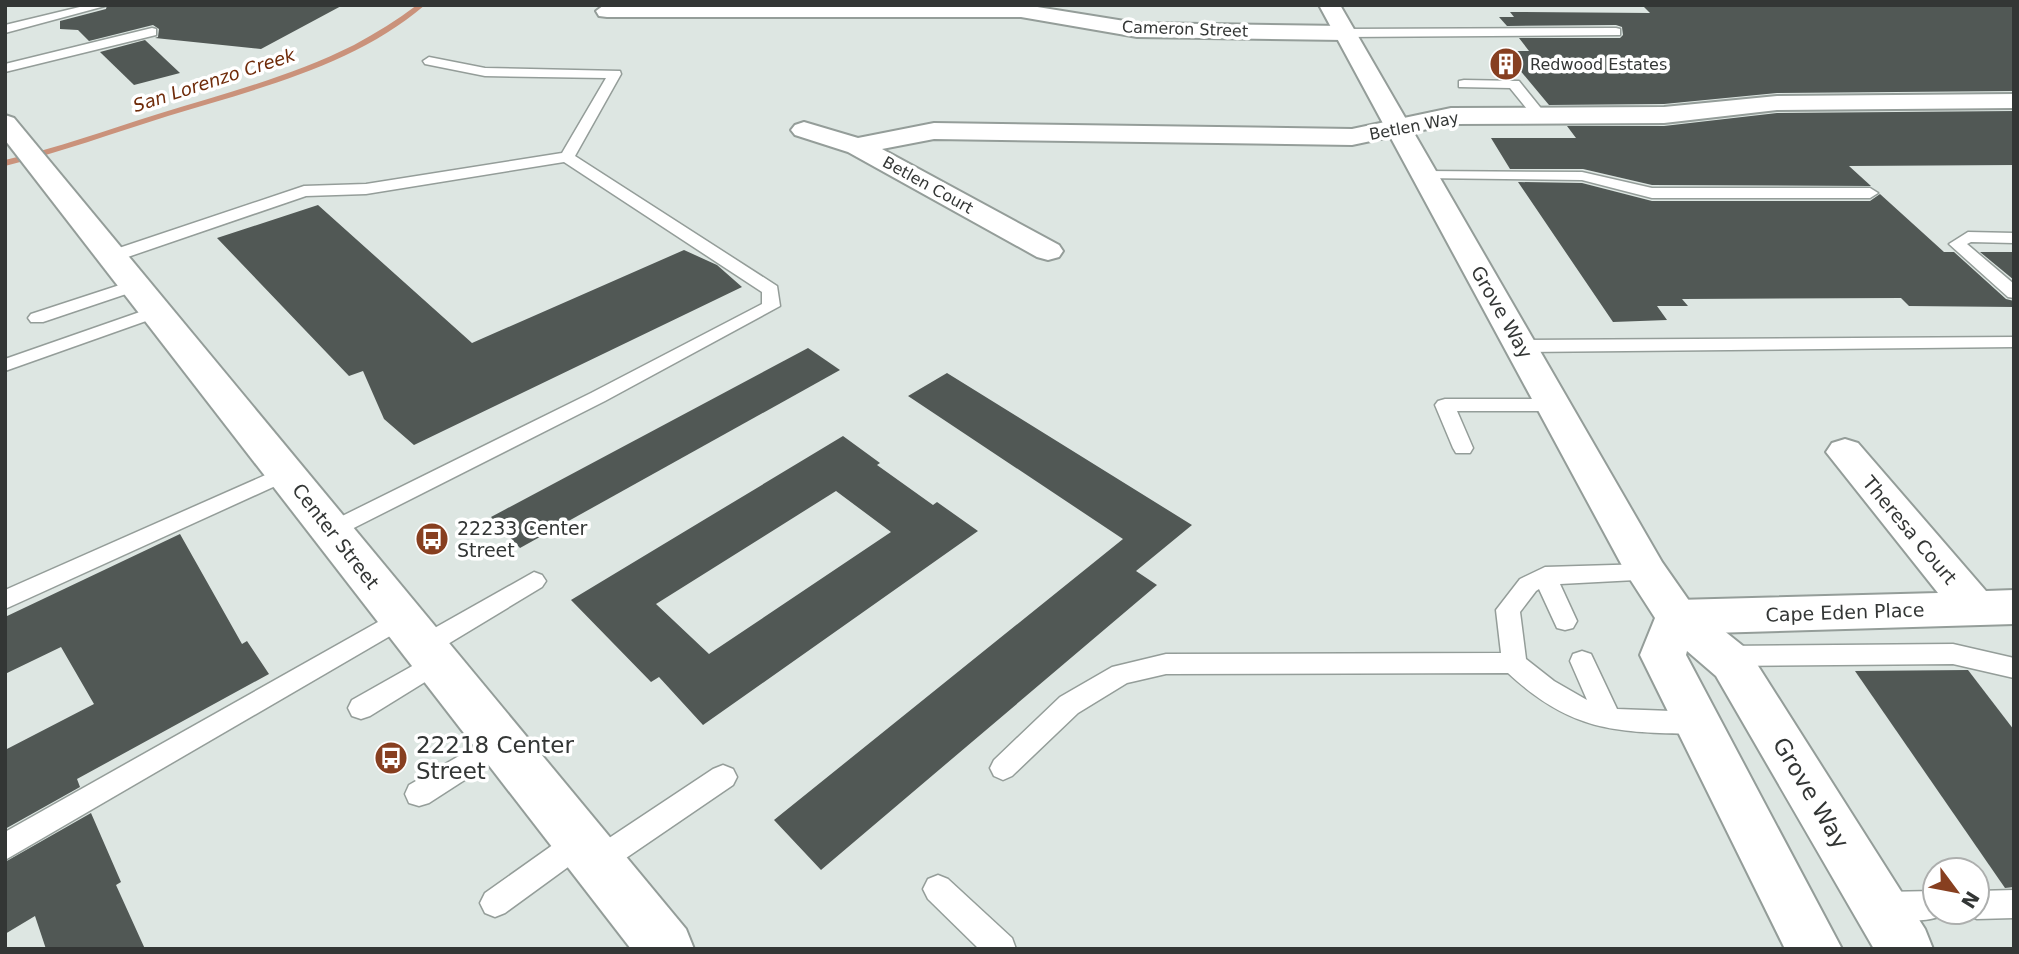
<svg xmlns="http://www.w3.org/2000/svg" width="2019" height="954" font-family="'DejaVu Sans',sans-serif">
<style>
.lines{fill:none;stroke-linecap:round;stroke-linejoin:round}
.stream{fill:#ca927b;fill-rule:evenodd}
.building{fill:#515855;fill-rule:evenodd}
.service-casing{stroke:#949d99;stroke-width:3}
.minor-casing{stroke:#949d99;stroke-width:4}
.tertiary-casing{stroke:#949d99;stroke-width:4}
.secondary-casing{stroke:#949d99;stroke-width:4}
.service{fill:#fff;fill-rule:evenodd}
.minor{fill:#fff;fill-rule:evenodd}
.tertiary{fill:#fff;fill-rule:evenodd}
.secondary{fill:#fff;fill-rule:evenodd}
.labels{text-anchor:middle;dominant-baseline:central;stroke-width:7;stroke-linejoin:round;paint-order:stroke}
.far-street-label{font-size:16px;fill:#333635;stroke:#fff}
.far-poi-label{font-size:16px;fill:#333635;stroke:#fff;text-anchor:start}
.far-water-label{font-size:18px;font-style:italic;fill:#6f2b09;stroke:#fff}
.street-label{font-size:19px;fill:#333635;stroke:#fff}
.poi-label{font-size:19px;fill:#333635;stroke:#fff;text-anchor:start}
.near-poi-label{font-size:23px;fill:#333635;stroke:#fff;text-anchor:start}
.near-street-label{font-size:23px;fill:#333635;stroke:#fff}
</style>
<rect width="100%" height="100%" fill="#dde6e2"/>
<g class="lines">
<path class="stream" d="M417,5H425C354,66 256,89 168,116C114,133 61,152 5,166V160C57,148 107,130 158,114C224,94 292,76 354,45C376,33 397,20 417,5Z"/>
</g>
<g class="building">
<path d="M107,5H343L261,49L155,38L158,37L159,29L153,25L89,41L78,30L60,29V21L106,9Z"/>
<path d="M1642,5H2014V91L1777,93L1664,104L1549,105L1504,51H1529L1519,38H1620L1623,35L1622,27L1616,25L1507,26L1499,17H1514L1510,12L1650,13Z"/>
<path d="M145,40L180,73L134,85L100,52Z"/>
<path d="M2014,111V165L1849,166L1871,186L1652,185L1583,169H1510L1491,138H1576L1567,126H1664L1777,113Z"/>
<path d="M1518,182L1582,183L1652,201H1870L1880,194L1944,252H1954L2006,299L2014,301V307L1909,306L1901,298L1682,299L1688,306H1657L1667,320L1613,322Z"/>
<path d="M318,205L472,343L684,250L717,265L742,287L414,445L384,419L363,371L349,376L217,238Z"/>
<path d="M1980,252H2014V280Z"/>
<path d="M808,348L840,370L520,548L491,517Z"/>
<path d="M947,373L1192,525L1136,571L1157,585L821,870L774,820L1123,539L908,396Z"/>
<path d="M843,436L880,463L877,465L933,505L937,502L978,531L703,725L659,677L651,682L571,600ZM836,491L891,532L709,654L656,604Z"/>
<path d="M180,534L242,644L247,641L269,674L77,779L80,787L5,829V750L94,704L61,647L5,674V617Z"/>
<path d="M1968,670L2014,730V887L2005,888L1855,671Z"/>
<path d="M91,813L121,882L116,885L145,949H46L35,916L5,934V862Z"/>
</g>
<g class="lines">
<defs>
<g id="service">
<path d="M88,5L105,6L5,33V25Z"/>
<path d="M152,28L156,29V35L5,72V64Z"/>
<path d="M1616,28L1620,29V35L1344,37L1338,33L1344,29Z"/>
<path d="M429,57L485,68L620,71L621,74L575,156L777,286L780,306L605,401L332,539L324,537L321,531L324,525L591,393L762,304V292L564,162L366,194L306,196L119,260L113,261L105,256L107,252L304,186L366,184L562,153L606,78L485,76L425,64L423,61Z"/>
<path d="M1464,80L1519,81L1548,117L1546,120H1536L1510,88L1459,87V81Z"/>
<path d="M1424,171L1582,172L1652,188H1870L1878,193L1870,198H1652L1582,180L1419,178L1417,175L1419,172Z"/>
<path d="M1968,232L2014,233V243L1971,242L1967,244L2014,284V298L2008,297L1949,244Z"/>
<path d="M135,280L144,285L141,289L43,322H31L28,318L31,314Z"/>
<path d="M157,306L166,311L163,315L5,371V359Z"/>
<path d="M2014,337V347L1522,352L1513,346L1522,340Z"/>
<path d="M1445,399H1556L1563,401L1566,405L1563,409L1556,411H1457L1473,448L1470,453H1456L1453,448L1435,405L1438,401Z"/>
<path d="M286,466L293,468L296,473L293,478L5,609V590Z"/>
<path d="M1647,564L1655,567L1658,573L1655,579L1560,584L1577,621L1573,628L1565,630L1557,628L1539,589L1536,591L1520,612L1526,659L1554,681L1587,700L1570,661L1573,654L1582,651L1591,654L1617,709L1699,712L1708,715L1712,723L1708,731L1699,734C1617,732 1573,733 1508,673L1166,674L1127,683L1078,713L1012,776L1003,780L994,776L990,768L994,760L1060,697L1112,667L1166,654L1501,653L1496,610L1520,579L1545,567Z"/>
<path d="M534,572L542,575L546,581L542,587L433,653L424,656L415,653L412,646L415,639Z"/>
<path d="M401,609L409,611L413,618L409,625L5,860V832Z"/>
<path d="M1953,644L2014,658V678L1953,664L1724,666L1715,663L1712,656L1715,649L1724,646Z"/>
<path d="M437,652L446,655L449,662L446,669L370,716L361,719L352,716L348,708L352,700Z"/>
<path d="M502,731L511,734L515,742L511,750L429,803L419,806L409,803L405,794L409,785Z"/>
<path d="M723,765L733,769L737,777L733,785L607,871L597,875L587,871L583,862L586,854L505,913L495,917L485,913L480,903L485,893L571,832L581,828L591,832L595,841L591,850L713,769Z"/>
<path d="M938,875L948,879L1012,938L1016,949H979L928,899L923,889L928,879Z"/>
<path d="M2014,890V918L1977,919L1967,915L1965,912H1977V891Z"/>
<path d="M1935,891V912H1947C1936,924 1887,922 1872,916L1867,906L1872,896L1882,892Z"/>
</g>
<g id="minor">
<path d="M604,5H1025L1137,23L1344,26L1352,28L1355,33L1352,38L1344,40L1137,37L1021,17H607L599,16L596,11Z"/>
<path d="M2014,94V108L1777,110L1664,123L1451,124L1352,145L934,139L882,149L1059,245L1063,251L1059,257L1048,260L1037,257L848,152L795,135L791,130L795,125L804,122L858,138L934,123L1352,129L1451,108L1664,107L1777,96Z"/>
<path d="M1845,439L1858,443L1986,591L2014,590V624L1677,634L1662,629L1655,617L1662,605L1677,600L1938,593L1826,452L1832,443Z"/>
</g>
<path id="tertiary" d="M5,115L14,118L686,929L694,949H631L5,140Z"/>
<path id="secondary" d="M1319,5H1340L1662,562L1692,605L1748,650L1925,929L1933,949H1874L1716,676L1687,651L1686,655L1842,949H1785L1640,655L1655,618L1626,573Z"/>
</defs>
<use href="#service" class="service-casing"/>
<use href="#minor" class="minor-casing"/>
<use href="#tertiary" class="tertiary-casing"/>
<use href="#secondary" class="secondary-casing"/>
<use href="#service" class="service"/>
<use href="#minor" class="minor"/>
<use href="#tertiary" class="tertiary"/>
<use href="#secondary" class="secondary"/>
</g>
<defs>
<symbol id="building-disc" viewBox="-11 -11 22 22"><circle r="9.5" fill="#873f20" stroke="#fff"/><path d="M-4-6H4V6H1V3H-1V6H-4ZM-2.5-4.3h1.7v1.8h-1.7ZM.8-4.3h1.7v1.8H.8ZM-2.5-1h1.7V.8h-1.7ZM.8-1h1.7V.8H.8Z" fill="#fff"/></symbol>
<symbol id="bus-disc" viewBox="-11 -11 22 22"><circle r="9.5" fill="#873f20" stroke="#fff"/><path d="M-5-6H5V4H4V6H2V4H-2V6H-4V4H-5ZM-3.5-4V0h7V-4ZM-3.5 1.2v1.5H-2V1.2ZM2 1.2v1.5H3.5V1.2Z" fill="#fff"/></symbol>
</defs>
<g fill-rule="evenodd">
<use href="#building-disc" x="1487" y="45" width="38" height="38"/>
<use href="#bus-disc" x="413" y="520" width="38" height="38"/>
<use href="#bus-disc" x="372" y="739" width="38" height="38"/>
</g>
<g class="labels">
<g class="far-street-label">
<text transform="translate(1185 29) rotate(2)">Cameron Street</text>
<text transform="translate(1414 126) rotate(-11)">Betlen Way</text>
<text transform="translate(928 185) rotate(29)">Betlen Court</text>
</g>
<g class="far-poi-label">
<text x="1530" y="64">Redwood Estates</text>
</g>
<g class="far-water-label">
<text transform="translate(214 80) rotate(-18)">San Lorenzo Creek</text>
</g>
<g class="street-label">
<text transform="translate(1502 312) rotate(60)">Grove Way</text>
<text transform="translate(1910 530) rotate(50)">Theresa Court</text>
<text transform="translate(336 536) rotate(52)">Center Street</text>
<text transform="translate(1845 612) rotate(-2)">Cape Eden Place</text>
</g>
<g class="poi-label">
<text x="457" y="528">22233 Center<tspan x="457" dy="22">Street</tspan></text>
</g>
<g class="near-poi-label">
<text x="416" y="745">22218 Center<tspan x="416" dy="26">Street</tspan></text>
</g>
<g class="near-street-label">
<text transform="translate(1811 793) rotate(59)">Grove Way</text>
</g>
</g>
<rect width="2019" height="954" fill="none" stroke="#333635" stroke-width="14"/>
<g transform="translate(1956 891) rotate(122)"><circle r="33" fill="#ffffff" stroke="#adafae" stroke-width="2"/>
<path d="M0-5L12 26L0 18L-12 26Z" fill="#873f20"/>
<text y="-10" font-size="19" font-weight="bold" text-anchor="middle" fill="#333635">N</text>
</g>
</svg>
